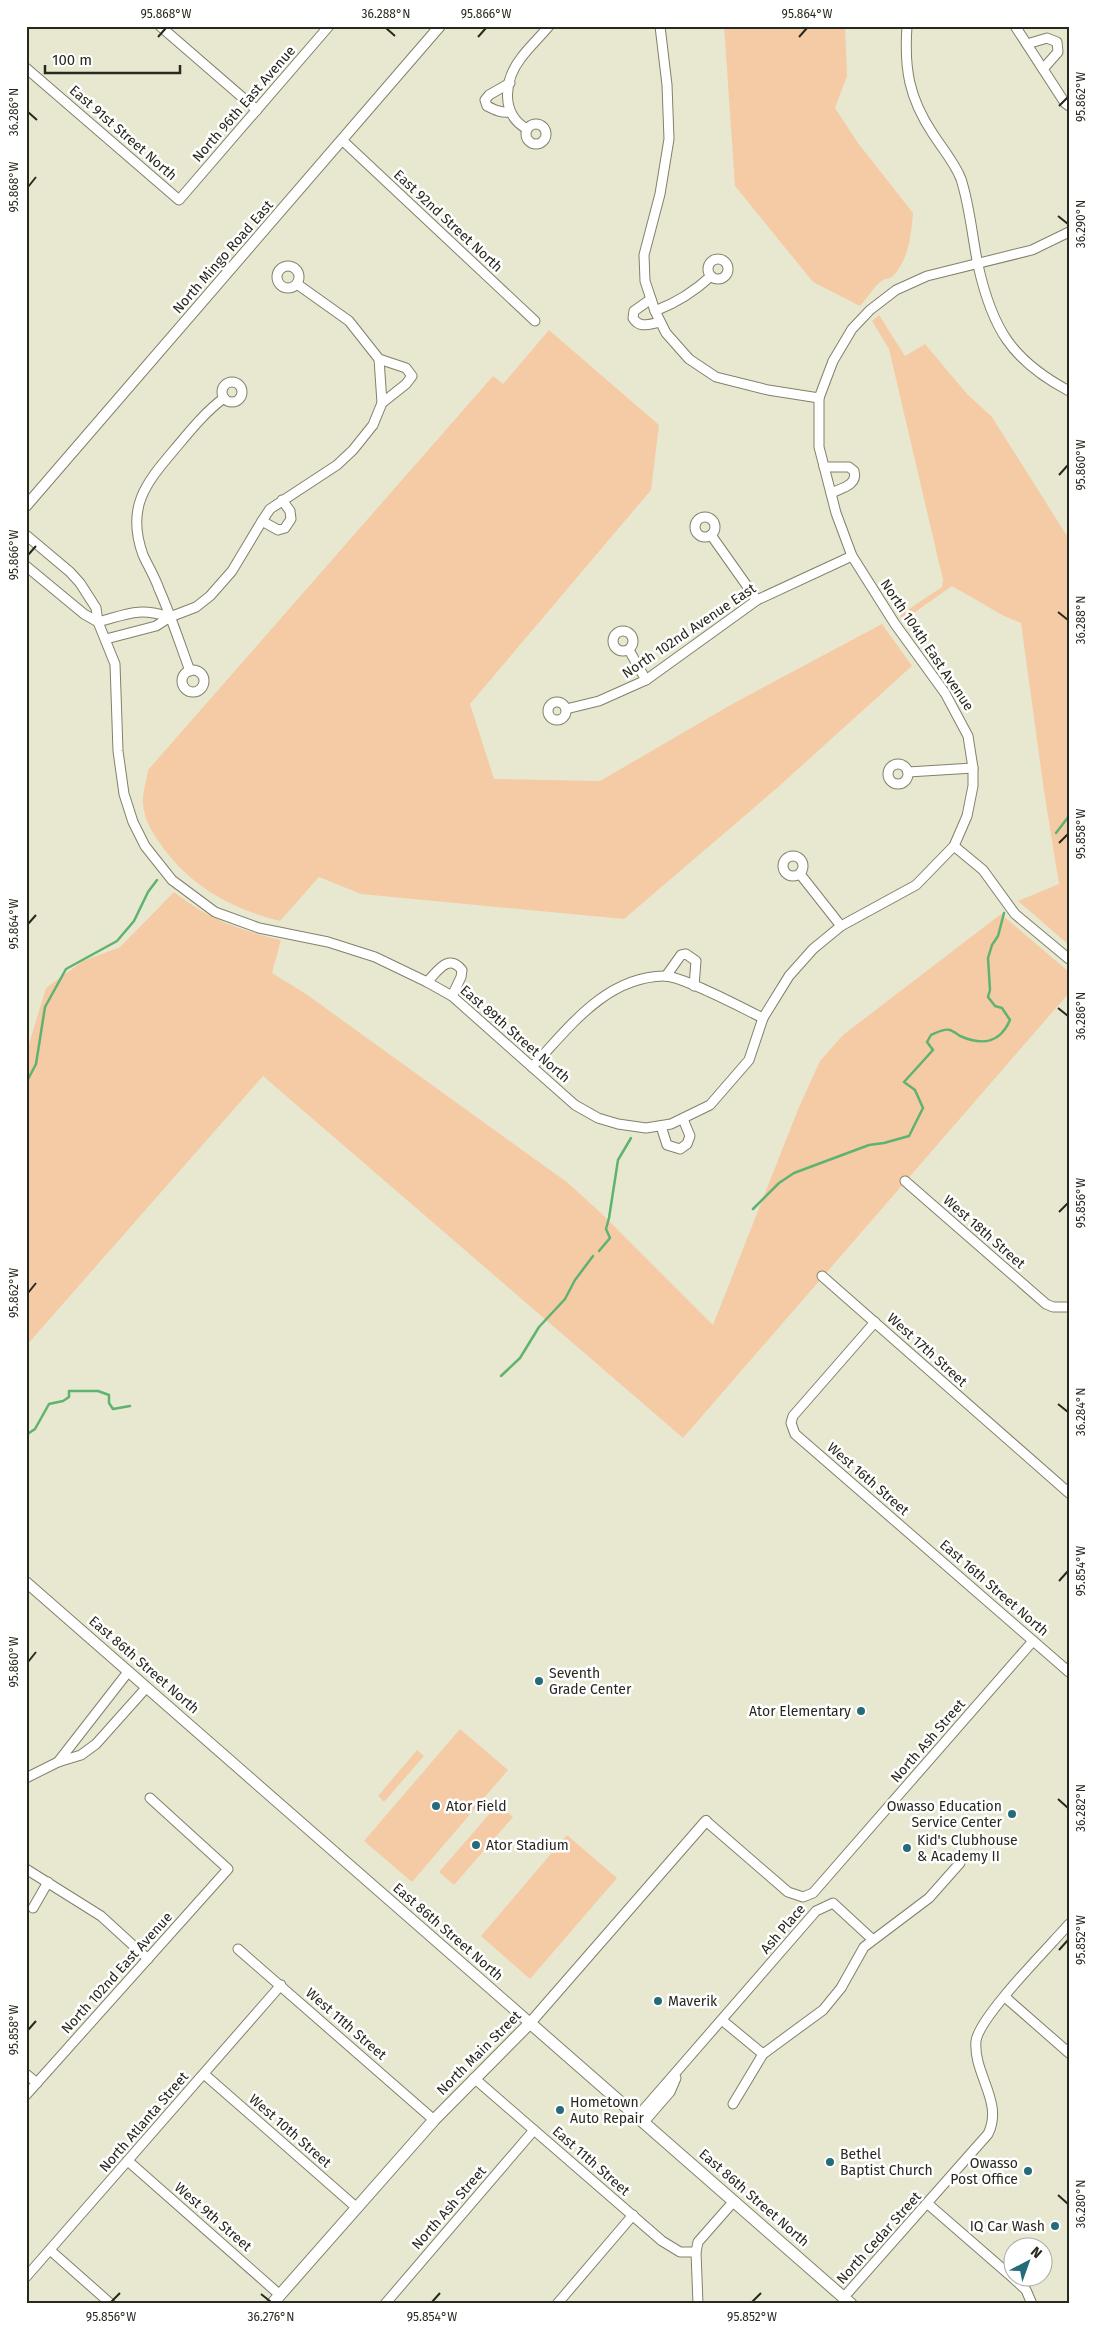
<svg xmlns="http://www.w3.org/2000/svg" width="1095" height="2330" font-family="'Fira Sans',sans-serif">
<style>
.green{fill:#f5cba6}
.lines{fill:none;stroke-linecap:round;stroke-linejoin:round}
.stream{stroke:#5eb370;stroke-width:2.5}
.minor-casing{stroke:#82816b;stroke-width:11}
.tertiary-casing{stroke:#82816b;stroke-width:12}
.secondary-casing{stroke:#82816b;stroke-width:13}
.minor{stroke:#fff;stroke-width:9}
.tertiary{stroke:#fff;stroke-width:10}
.secondary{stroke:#fff;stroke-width:11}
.ticks{fill:none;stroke:#28281f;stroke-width:2}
.poi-dot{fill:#256b79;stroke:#fff;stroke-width:2}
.labels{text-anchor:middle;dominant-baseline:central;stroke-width:5;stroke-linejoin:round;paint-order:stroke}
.street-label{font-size:14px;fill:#28281f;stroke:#fff}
.poi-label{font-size:14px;fill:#28281f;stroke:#fff;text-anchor:start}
.neatline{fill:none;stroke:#28281f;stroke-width:2}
.ticks-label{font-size:12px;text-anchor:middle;fill:#28281f}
</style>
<rect width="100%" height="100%" fill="#e8e8d0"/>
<g class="green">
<path d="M724,26H845L847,76L835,108L858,143L913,213C911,235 909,259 893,276C890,279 887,278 883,280C874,286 867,299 860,306L813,282L735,186Z"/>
<path d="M879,315L905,356L925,344L967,394L992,417L1069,539V945L1018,901L1059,884L1044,791L1021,623L1004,616L952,586L904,620L900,615L942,587L943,580L889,349L872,321Z"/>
<path d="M549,330L659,425L651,490L470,704L494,779L600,781L734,703L882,624L912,666L777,788L624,919L361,894L319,877L280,921C231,909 188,885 159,842C151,831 144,818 143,804C142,793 147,780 148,770L493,376L503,384Z"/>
<path d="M174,892C208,919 239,930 281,940L272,973L306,994L568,1183L601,1213L713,1325L799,1107L820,1061L843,1035L1001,914L1069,972V993L683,1438L263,1076L26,1346V1054L46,988L83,961L120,947Z"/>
<path d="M460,1729L508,1770L412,1882L364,1841Z"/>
<path d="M417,1750L424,1756L384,1802L378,1796Z"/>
<path d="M498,1804L513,1817L454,1885L439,1872Z"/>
<path d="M567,1835L617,1878L530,1979L481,1936Z"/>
</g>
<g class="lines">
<g class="stream">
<path d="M1056,833L1069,816"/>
<path d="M26,1083L36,1064L45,1007L66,969L117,941L134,921L148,892L157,880"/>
<path d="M753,1209L779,1183L794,1173L869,1145L884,1143L909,1136L923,1108L915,1090L904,1082L933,1050L927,1042L931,1035C936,1033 944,1028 950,1030C953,1031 957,1034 960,1036C983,1046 1000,1043 1010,1020L1002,1008L995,1006L988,997L990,990L988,958L992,945L998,936L1004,913"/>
<path d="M599,1251L610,1238L606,1229L609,1218L618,1160L631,1138"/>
<path d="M501,1376L520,1358L539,1327L565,1299L575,1280L593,1256"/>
<path d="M26,1435L35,1429L49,1404L63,1401L69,1397V1391H98L109,1395V1403L113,1409L130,1406"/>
</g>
<defs>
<g id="minor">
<path d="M160,26L257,110"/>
<path d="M660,26L667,85L669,139L660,194L644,255L645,281L655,311L666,333L689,359L716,377L768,390L819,398"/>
<path d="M907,26C904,69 909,98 933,134C942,148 955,163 961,179C970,207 972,236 978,265C992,328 1011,360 1069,391"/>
<path d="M1015,26L1065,103L1069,106"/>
<path d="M1027,44L1047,38L1057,42L1058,52L1043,69"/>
<path d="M26,68L179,200L329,26"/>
<path d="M510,83L489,95L485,100L487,106C495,110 501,113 510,112"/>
<circle cx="536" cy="134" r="10"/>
<path d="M527,129C500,114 504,80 521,58C529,47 540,37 549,26"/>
<path d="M342,140L535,321"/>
<circle cx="718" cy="269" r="10"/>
<circle cx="288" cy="277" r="11"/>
<path d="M651,299L634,311L633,318C640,329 649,324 660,322"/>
<path d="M655,311C676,303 694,292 711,276"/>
<path d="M379,359L406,368L412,376L406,384L382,403"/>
<circle cx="232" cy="392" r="10"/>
<path d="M824,467H849L854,471C858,485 842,488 831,493"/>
<path d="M282,500L290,511L291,519L285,528L278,530L262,521L270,509L337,465L353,450L373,425L382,403L379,359L349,321L297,284"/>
<circle cx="705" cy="527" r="10"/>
<path d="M26,535L70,572L80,583L96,608L98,622L115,664L118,751L124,794L133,822L145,846L172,880L215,912L259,928L328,942L375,957L427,982L452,996L575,1105L598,1118L618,1124L646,1128L671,1124L710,1105L749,1060L763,1018L789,976L813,949L841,926L916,885L954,846L967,816L973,786V768L968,736L945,693L895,624L852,556L836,513L819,447V398L833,361L852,329L870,310L896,290L927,276L1032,250L1069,232"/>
<path d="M711,535L757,600"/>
<path d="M26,566L84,614L98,622"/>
<path d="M98,622C128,614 138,607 170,617"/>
<circle cx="623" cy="641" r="10"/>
<path d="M106,639L156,626L170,617L196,607L210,596L232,571L262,521"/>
<path d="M629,650L646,680"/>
<circle cx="193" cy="681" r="11"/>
<path d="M190,671C180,644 171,616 159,589C155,577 148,566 143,555C126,508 145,484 174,450C190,431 205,412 224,398"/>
<circle cx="557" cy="711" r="9"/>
<path d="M566,709L599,701L646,680L757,600L852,556"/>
<circle cx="898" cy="774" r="10"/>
<path d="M908,772L973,768"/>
<path d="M954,846L983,870L1015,914L1069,959"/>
<circle cx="793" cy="866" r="10"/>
<path d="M800,874L841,926"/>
<path d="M666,976L681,955L686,954L696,961L694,986"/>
<path d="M427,982C438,971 448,953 462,970L461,977L452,996"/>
<path d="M532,1067C569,1028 605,977 664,976C683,976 744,1009 763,1018"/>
<path d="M661,1126L667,1145L680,1149L687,1144L690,1136L683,1119"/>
<path d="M905,1181L1046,1304L1053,1307H1069"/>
<path d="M822,1276L1069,1493"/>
<path d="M875,1322L793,1416L791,1423L795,1434L1069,1672"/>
<path d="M58,1762L128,1672"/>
<path d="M26,1778L58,1762L81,1755L96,1744L146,1688"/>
<path d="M706,1821L788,1892L803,1897L813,1893L1033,1641"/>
<path d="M26,1869L101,1916L148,1959"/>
<path d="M33,1908L48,1882"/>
<path d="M238,1949L434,2120"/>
<path d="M1005,1997L1069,2053"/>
<path d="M723,2021L763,2054"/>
<path d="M26,2074L37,2083"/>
<path d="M204,2074L357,2208"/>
<path d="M474,2078L662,2241L680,2252H696"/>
<path d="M26,2095L228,1869L150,1798"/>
<path d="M733,2104L763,2054L823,2010L841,1988L864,1947L929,1898L960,1863"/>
<path d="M637,2117L816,1911L833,1903L872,1939"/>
<path d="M644,2122L670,2092L676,2078"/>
<path d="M128,2161L280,2295"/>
<path d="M928,2204L1012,2277"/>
<path d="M50,2250L111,2304"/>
<path d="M26,2277L281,1985"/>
<path d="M1013,2278L1026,2290L1032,2304"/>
<path d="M844,2297L988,2134C1004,2102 973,2074 976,2041C979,2017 1050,1946 1069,1924"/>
<path d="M385,2304L534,2130"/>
<path d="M557,2304L633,2215"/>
<path d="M698,2304L696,2252L698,2242L734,2201"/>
</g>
<g id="tertiary">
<path d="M26,506L440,26"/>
<path d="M26,1582L530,2023L706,1821"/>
</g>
<path id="secondary" d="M272,2304L434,2120L530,2023L851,2304"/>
</defs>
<use href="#minor" class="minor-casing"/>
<use href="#tertiary" class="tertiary-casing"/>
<use href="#secondary" class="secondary-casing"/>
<use href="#minor" class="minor"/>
<use href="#tertiary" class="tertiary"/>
<use href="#secondary" class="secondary"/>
</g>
<path class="ticks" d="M386,28L395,36M158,37L166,28M478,37L486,28M799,37L807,28M1059,106L1068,97M28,112L37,120M28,187L36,177M1058,216L1068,224M1059,475L1068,465M28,555L36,546M1058,612L1068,620M1059,843L1068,834M28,924L36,915M1058,1008L1068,1016M1059,1212L1068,1203M28,1293L36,1283M1058,1404L1068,1412M1059,1581L1068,1571M28,1662L36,1652M1058,1799L1068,1808M1059,1950L1068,1940M28,2030L36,2021M1058,2195L1068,2204M261,2294L271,2302M111,2302L120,2293M432,2302L440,2293M752,2302L761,2293"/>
<g class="poi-dot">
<circle cx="539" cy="1681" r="5"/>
<circle cx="861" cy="1711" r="5"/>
<circle cx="436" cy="1806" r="5"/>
<circle cx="1012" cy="1814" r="5"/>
<circle cx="476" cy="1845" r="5"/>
<circle cx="907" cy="1848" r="5"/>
<circle cx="658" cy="2001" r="5"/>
<circle cx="560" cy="2110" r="5"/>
<circle cx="830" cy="2162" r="5"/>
<circle cx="1028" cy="2171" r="5"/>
<circle cx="1055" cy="2226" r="5"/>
</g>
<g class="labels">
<g class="street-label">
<text transform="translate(244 104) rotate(-49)">North 96th East Avenue</text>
<text transform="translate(123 133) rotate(41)">East 91st Street North</text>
<text transform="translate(448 221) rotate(43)">East 92nd Street North</text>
<text transform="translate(223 257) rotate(-49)">North Mingo Road East</text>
<text transform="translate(689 631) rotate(-34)">North 102nd Avenue East</text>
<text transform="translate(927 645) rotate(56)">North 104th East Avenue</text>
<text transform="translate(515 1034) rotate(41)">East 89th Street North</text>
<text transform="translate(984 1232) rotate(41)">West 18th Street</text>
<text transform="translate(927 1350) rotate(42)">West 17th Street</text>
<text transform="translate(868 1479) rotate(41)">West 16th Street</text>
<text transform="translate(994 1588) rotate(41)">East 16th Street North</text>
<text transform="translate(144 1665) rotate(41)">East 86th Street North</text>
<text transform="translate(928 1741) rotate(-49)">North Ash Street</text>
<text transform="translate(783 1929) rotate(-49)">Ash Place</text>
<text transform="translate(448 1932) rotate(41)">East 86th Street North</text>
<text transform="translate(117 1973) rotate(-48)">North 102nd East Avenue</text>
<text transform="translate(346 2024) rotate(41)">West 11th Street</text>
<text transform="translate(479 2053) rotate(-45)">North Main Street</text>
<text transform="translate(144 2122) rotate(-49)">North Atlanta Street</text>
<text transform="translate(290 2131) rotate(41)">West 10th Street</text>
<text transform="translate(591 2161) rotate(41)">East 11th Street</text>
<text transform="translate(754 2198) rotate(41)">East 86th Street North</text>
<text transform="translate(449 2208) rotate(-49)">North Ash Street</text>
<text transform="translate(213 2217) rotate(41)">West 9th Street</text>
<text transform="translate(879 2238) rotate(-48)">North Cedar Street</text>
</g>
<g class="poi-label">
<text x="549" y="1673">Seventh<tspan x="549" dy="16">Grade Center</tspan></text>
<text x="851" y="1711" text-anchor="end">Ator Elementary</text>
<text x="446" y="1806">Ator Field</text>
<text x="1002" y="1806" text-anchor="end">Owasso Education<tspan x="1002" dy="16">Service Center</tspan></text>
<text x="917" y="1840">Kid's Clubhouse<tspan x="917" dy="16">&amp; Academy II</tspan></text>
<text x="486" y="1845">Ator Stadium</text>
<text x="668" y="2001">Maverik</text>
<text x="570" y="2102">Hometown<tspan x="570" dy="16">Auto Repair</tspan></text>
<text x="840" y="2154">Bethel<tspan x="840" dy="16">Baptist Church</tspan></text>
<text x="1018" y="2163" text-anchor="end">Owasso<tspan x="1018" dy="16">Post Office</tspan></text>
<text x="1045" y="2226" text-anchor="end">IQ Car Wash</text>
</g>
</g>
<rect width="1095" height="2330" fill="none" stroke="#ffffff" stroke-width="55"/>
<g transform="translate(1028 2262) rotate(41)"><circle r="24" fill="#ffffff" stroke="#a9a9a5"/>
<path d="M0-4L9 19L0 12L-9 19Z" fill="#256b79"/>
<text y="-8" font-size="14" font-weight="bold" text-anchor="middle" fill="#28281f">N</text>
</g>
<path d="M45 65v8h135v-8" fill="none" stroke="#28281f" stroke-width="2.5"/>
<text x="52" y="65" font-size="15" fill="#28281f" stroke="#ffffff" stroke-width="4" paint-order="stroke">100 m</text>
<rect x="28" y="28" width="1040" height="2274" class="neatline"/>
<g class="ticks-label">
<text x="166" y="18">95.868°W</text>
<text x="386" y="18">36.288°N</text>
<text x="486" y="18">95.866°W</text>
<text x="807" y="18">95.864°W</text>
<text transform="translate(1081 97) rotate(-90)" y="4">95.862°W</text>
<text transform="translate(14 112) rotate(-90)" y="4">36.286°N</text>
<text transform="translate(14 187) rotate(-90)" y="4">95.868°W</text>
<text transform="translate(1081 224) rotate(-90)" y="4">36.290°N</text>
<text transform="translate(1081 465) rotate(-90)" y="4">95.860°W</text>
<text transform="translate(14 555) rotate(-90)" y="4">95.866°W</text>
<text transform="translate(1081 620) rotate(-90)" y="4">36.288°N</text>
<text transform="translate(1081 834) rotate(-90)" y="4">95.858°W</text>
<text transform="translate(14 924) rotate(-90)" y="4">95.864°W</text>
<text transform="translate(1081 1016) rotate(-90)" y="4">36.286°N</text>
<text transform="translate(1081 1203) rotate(-90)" y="4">95.856°W</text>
<text transform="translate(14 1293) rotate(-90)" y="4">95.862°W</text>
<text transform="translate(1081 1412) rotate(-90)" y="4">36.284°N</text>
<text transform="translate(1081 1571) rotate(-90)" y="4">95.854°W</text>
<text transform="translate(14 1662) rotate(-90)" y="4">95.860°W</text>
<text transform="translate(1081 1808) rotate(-90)" y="4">36.282°N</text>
<text transform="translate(1081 1940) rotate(-90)" y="4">95.852°W</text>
<text transform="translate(14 2030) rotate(-90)" y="4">95.858°W</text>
<text transform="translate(1081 2204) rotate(-90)" y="4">36.280°N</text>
<text x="111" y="2321">95.856°W</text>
<text x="271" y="2321">36.276°N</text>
<text x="432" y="2321">95.854°W</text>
<text x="752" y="2321">95.852°W</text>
</g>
</svg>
